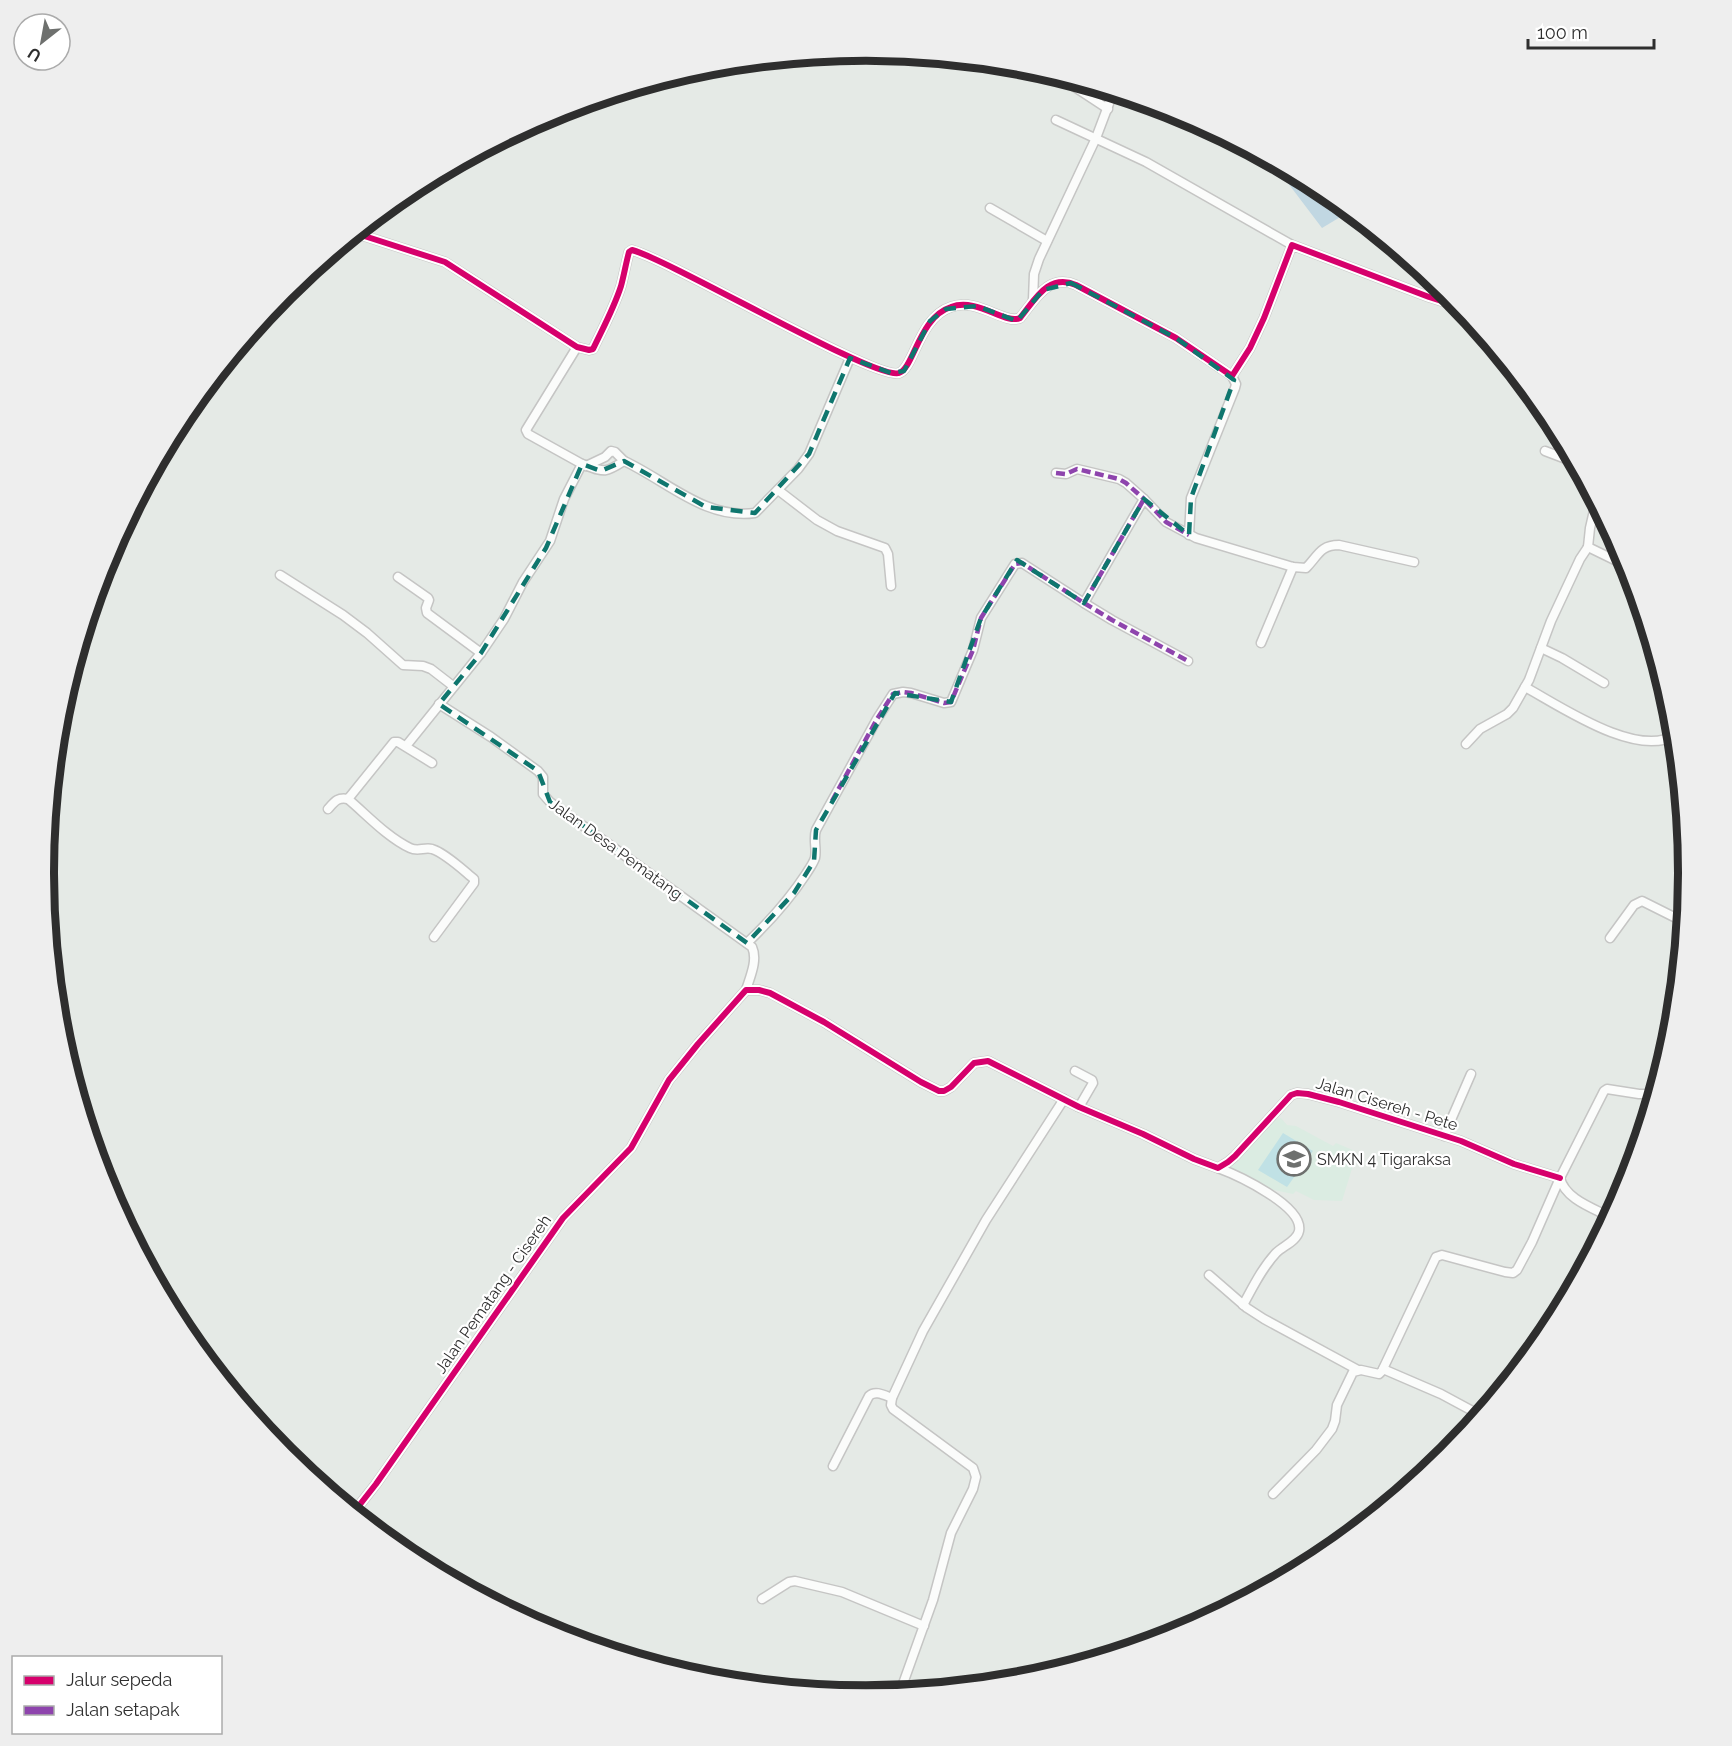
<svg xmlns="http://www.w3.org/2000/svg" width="1732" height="1746" font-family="Raleway,sans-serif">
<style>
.education{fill:#dbece2}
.green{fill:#c1d7e2}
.pitch{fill:#c0e1e5}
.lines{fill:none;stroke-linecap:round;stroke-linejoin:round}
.minor-casing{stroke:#c5c5c4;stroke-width:11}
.minor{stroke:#fbfcfb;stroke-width:8}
.quiet{stroke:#8e44ad;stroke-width:4.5;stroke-dasharray:9 4.5;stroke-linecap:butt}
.cycleway-casing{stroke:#fff;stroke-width:10}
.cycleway{stroke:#d6006c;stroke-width:6}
.marked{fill:none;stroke:#0f766e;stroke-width:4.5;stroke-dasharray:12 8;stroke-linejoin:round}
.labels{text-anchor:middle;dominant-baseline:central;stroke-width:4.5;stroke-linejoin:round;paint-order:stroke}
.street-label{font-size:16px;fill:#2e2e2e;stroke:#fff}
.poi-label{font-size:16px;fill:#2e2e2e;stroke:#fff;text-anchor:start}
.rim{fill:none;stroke:#2e2e2e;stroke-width:8}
</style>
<rect width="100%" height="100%" fill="#e5eae6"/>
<path class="education" d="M1281,1118L1287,1125L1296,1126L1333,1146L1336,1143L1355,1151L1354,1162L1342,1201L1314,1200L1296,1191L1293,1194L1274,1190L1247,1180L1228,1169L1236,1156L1271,1121Z"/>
<path class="green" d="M1272,162L1323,189L1352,213H1347L1322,228Z"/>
<path class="pitch" d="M1283,1133L1313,1151L1287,1187L1258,1170Z"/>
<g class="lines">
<defs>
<g id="minor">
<path d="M1073,86L1108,109"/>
<path d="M1056,120L1146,162L1292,245"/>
<path d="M990,208L1047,241"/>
<path d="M355,233L445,262L577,347L589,350L593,349C603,328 614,308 621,286C624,275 626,263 629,252L632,250C674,262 877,381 899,373C914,368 919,317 951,307C977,297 1005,325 1020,318C1035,300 1048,273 1076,285L1176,338L1232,376L1250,348L1264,318L1292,245L1429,297L1460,307"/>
<path d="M1033,300L1034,274L1039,259L1096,138L1113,93"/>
<path d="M1545,451L1574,462"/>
<path d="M582,464C604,472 604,474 624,461C666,480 705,520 755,513L798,469L809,454L850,358"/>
<path d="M586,466L605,457L611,451L615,452L624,461"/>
<path d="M1056,473L1066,474L1077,469L1119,479L1126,483L1144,499"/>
<path d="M778,490L817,520L837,531L885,548L888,554L891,586"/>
<path d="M1189,535L1191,498L1235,388L1236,384L1232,376"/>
<path d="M1588,547L1590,528L1596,502"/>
<path d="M1588,547L1629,567"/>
<path d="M280,575L343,615L367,633L403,665L423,666L431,669L453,686"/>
<path d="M398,577L428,598L429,600L426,608L427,613L481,653"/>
<path d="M1084,603L1112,620L1188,661"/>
<path d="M1261,643L1293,567"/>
<path d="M1541,648L1562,658L1604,683"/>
<path d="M1525,687C1560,706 1637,759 1675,735"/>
<path d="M439,704L491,737L538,771L543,777V794L550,802L752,947C758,960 750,977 746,990"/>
<path d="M1466,744L1480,729L1507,714L1513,708L1529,680L1551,621L1580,559L1588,547"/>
<path d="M406,746L481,653L504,619L523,582L550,541L564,499L582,464L528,434L526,430L577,347"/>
<path d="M348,799C367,815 387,837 410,848C418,852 424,847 432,849C445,853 463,870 474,879V883L434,937"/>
<path d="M328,809C335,801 338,797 348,799L394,742H398L432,763"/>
<path d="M1610,938L1634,905L1642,901L1684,922"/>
<path d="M747,943C769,922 789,900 806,874C809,869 813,864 815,858C817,849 813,839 816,830L877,719L893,694L903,692L911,693L944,703L951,702L973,650L981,618L1015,564L1022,563L1084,603L1144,499L1166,522L1196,538L1293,567L1306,568C1318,556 1320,545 1339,545L1414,562"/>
<path d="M1075,1071L1092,1080L1093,1083L1079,1107"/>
<path d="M1444,1136L1471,1074"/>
<path d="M1218,1168C1237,1175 1304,1206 1299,1231C1297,1241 1283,1246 1276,1253C1262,1268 1253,1287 1243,1305"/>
<path d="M1560,1178C1565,1199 1593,1208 1610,1217"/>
<path d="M1209,1275L1247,1308L1264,1319L1358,1370"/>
<path d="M1383,1369L1441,1394L1480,1415"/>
<path d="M833,1466L869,1396C875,1390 884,1395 892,1398"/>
<path d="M1273,1494L1316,1450L1332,1429L1335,1421L1337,1405L1353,1372L1361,1370L1379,1374L1382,1371L1436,1257L1442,1255L1505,1272L1513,1273L1517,1270L1532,1242L1560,1178L1604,1091L1607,1089L1639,1094H1654"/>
<path d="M354,1512L376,1484L563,1218L631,1148L669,1080L698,1044L746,990H759L770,993L824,1022L921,1082L939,1091H944L951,1087L974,1063L988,1061L1079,1107L1143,1134L1194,1159L1218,1168L1228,1162L1235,1156L1291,1095L1297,1093L1308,1094L1339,1102L1461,1141L1514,1164L1560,1178"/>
<path d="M762,1599L789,1582L795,1581L842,1592L924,1626"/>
<path d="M900,1692L933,1600L951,1533L973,1489L976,1477L973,1468L893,1409L891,1405L892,1398L923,1331L986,1220L1064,1099"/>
</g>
</defs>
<use href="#minor" class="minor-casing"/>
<use href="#minor" class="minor"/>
<g class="quiet">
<path d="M1056,473L1066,474L1077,469L1119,479L1126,483L1144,499"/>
<path d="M1084,603L1112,620L1188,661"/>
<path d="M832,801L877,719L893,694L903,692L911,693L944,703L951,702L973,650L981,618L1015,564L1022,563L1084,603L1144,499L1166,522L1189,535"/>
</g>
<defs>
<g id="cycleway">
<path d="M355,233L445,262L577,347L589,350L593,349C603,328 614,308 621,286C624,275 626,263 629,252L632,250C674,262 877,381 899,373C914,368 919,317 951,307C977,297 1005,325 1020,318C1035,300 1048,273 1076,285L1176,338L1232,376L1250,348L1264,318L1292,245L1429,297L1460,307"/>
<path d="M354,1512L376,1484L563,1218L631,1148L669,1080L698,1044L746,990H759L770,993L824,1022L921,1082L939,1091H944L951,1087L974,1063L988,1061L1079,1107L1143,1134L1194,1159L1218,1168L1228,1162L1235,1156L1291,1095L1297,1093L1308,1094L1339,1102L1461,1141L1514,1164L1560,1178"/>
</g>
</defs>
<use href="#cycleway" class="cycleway-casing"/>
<use href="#cycleway" class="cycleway"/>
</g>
<path class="marked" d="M1071,283L1176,338L1234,380L1191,498L1189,535L1144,499L1084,603L1017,560L981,618L951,702L895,693L816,830L814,861L794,893L747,943L550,802L538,771L439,704L481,653L546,548L582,464L601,471L624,461L706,507L755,513L809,454L850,358L891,373L904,371L930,321L946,309L977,306L1017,321L1043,290Z"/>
<defs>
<symbol id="school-ring" viewBox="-11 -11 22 22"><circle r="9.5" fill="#fff" stroke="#6e706e" stroke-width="1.5"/><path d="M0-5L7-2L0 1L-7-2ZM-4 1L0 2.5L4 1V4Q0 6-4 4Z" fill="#6e706e"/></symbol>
</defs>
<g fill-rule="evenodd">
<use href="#school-ring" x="1275" y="1140" width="38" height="38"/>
</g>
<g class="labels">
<g class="street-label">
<text transform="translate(616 849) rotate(36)">Jalan Desa Pematang</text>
<text transform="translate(1387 1104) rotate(17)">Jalan Cisereh - Pete</text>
<text transform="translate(493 1294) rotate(-55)">Jalan Pematang - Cisereh</text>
</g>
<g class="poi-label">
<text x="1317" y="1159">SMKN 4 Tigaraksa</text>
</g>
</g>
<path d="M0 0H1732V1746H0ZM54 873a812 812 0 1 1 1624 0a812 812 0 1 1-1624 0Z" fill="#eee" fill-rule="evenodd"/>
<path class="rim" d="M54 873a812 812 0 1 1 1624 0a812 812 0 1 1-1624 0Z"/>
<rect x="12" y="1656" width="210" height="78" fill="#ffffff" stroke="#ababab" stroke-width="1.5"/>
<rect x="24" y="1676" width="30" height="9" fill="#d6006c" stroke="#ababab" stroke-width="1.5"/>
<text x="66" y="1686" font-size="18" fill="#2e2e2e">Jalur sepeda</text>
<rect x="24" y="1706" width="30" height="9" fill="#8e44ad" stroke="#ababab" stroke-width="1.5"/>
<text x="66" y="1716" font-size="18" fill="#2e2e2e">Jalan setapak</text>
<g transform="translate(42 42) rotate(211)"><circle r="28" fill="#ffffff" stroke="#ababab" stroke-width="1.5"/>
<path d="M0-4.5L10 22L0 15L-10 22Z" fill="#6e706e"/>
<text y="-9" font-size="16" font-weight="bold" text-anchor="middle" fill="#2e2e2e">U</text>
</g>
<path d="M1528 39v9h126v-9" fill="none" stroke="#2e2e2e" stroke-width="3"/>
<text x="1537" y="39" font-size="18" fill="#2e2e2e" stroke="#ffffff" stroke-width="4.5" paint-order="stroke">100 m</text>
</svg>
